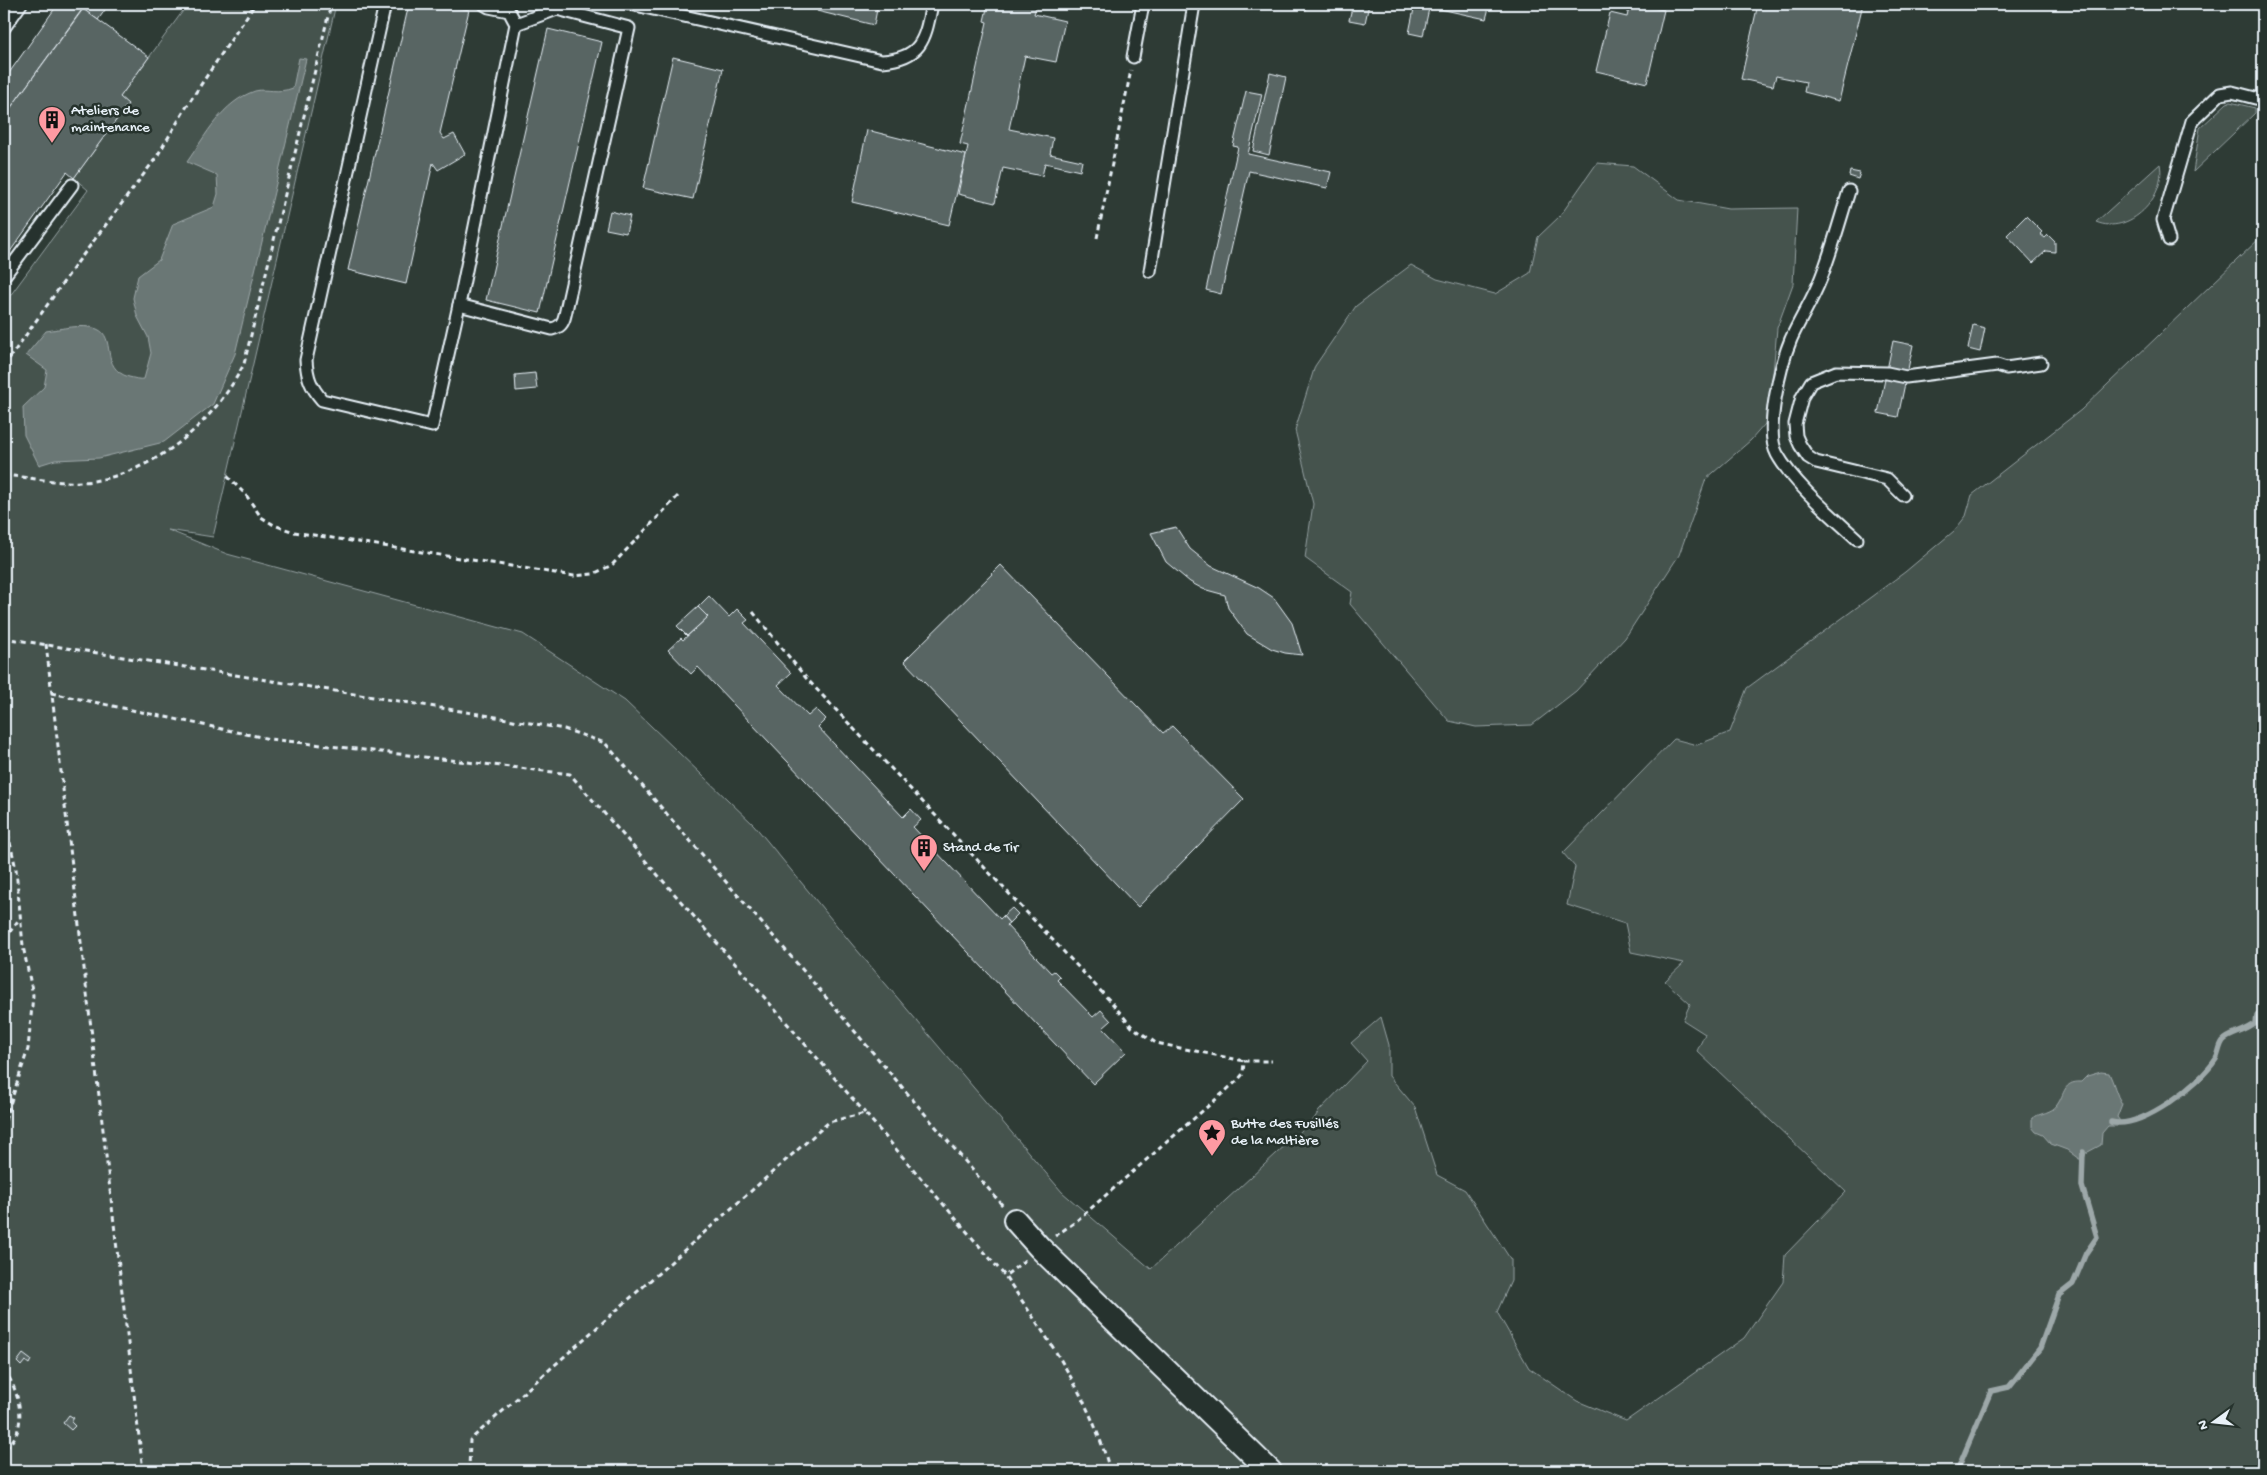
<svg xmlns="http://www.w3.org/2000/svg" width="2267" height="1475" font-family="'Gochi Hand',sans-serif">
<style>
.green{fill:#45524e;stroke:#96a2a3}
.water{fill:#6b7775;stroke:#9da8a9}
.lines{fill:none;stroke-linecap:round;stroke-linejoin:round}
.stream{stroke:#9da8a9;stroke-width:5.5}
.building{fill:#596563;stroke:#e8f1f8}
.service-casing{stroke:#e8f1f8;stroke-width:15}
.minor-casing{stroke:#e8f1f8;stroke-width:26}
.path{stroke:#e8f1f8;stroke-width:3;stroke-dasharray:5 4;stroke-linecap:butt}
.service{stroke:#26332d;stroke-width:11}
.minor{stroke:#26332d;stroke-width:22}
.labels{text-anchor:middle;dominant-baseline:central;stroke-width:5;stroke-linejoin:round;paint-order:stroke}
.poi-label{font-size:15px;fill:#e8f1f8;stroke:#26332d;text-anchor:start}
</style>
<rect width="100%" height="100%" fill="#2e3b35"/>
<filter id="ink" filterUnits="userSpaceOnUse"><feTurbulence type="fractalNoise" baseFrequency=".02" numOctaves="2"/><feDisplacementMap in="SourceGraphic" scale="10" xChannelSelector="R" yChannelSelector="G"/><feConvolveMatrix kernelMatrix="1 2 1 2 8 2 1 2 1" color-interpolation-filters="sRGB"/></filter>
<g filter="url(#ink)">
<g class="green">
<path d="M188,4H336L213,537L168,530L227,554L523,634L625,701L754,825L851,943L1062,1192L1151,1269L1314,1119L1319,1111L1367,1061L1351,1043L1381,1017L1389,1045V1076L1415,1107L1437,1175L1465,1190L1511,1260V1281L1497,1312L1529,1368L1577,1401L1626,1421L1744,1338L1783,1282L1785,1255L1846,1192L1697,1051L1705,1034L1683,1020L1690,1004L1665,981L1684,963L1631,952L1625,923L1567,905L1575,867L1563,853L1674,739L1697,745L1730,732L1747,688L1905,572L1954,531L1966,516L1972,495L2081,410L2263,235V1471H4V304L88,190L74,178L128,104L120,97Z"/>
<path d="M2230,102L2255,108V113L2193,172L2200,128L2227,103Z"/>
<path d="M1597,163L1633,166L1679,200L1728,209L1797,208L1793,284L1777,328L1773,374L1765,424L1751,440L1706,479L1679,555L1625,638L1576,691L1532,725L1476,727L1449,721L1350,604L1352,592L1305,558L1313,504L1295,430L1315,366L1356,306L1411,265L1437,279L1495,294L1530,273L1538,237L1560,216Z"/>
<path d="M2160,164C2167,197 2129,236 2096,222Z"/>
</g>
<g class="water">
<path d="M299,58L306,59L235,354L213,404L164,442L99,458L55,460L39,465L24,435L23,407L44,387L47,370L26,355L46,331C61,329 82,323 97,329C117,337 99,368 129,377C134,378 139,380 144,379L151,353L148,337L137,316L133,298L138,276L159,260L173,224L214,207L218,194L217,175L187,162C206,135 222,102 255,91C266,88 278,94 293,88Z"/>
<path d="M2101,1072L2109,1073C2114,1083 2116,1095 2122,1104L2117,1117L2120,1121L2117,1126H2108L2102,1133L2101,1145L2086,1153L2084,1159H2079L2067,1150L2051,1144L2043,1135L2036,1132L2032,1127V1118C2040,1113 2052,1113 2057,1105C2065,1094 2063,1081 2081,1082L2087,1076Z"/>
</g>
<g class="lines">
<g class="stream">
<path d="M2111,1122C2141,1130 2200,1084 2216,1059C2219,1054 2219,1046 2223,1041C2228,1034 2246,1032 2256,1023L2257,1016L2263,1009"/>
<path d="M1957,1471L1991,1391L2009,1387L2040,1348L2059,1295L2073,1284L2086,1253L2097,1237L2082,1186L2083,1152"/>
</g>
</g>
<g class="building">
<path d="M4,4H11L4,14Z"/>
<path d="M58,4H86L4,117V80Z"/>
<path d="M86,4H109L98,20L83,9Z"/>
<path d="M409,4H439L469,10L440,133L444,139L454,134L465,154L438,170L433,163L406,284L348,270Z"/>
<path d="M819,4H878L874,25L817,11Z"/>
<path d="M988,4H1037L1034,14L1065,21L1056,62L1025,56L1009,129L1053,138L1050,154L1082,161L1080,171L1045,163L1042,176L1003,168L995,203L958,194L968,146L960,144L987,22L984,21Z"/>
<path d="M1291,4H1307L1306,10L1291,6Z"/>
<path d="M1353,4H1369L1365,23L1349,20Z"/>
<path d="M1415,4H1430L1423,36L1409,33Z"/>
<path d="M1441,4H1490L1486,19L1440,9Z"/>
<path d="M1630,4L1664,10L1647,83L1596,71L1610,13L1627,17Z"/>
<path d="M1758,4H1863L1839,101L1804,92L1806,82L1776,76L1773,86L1741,79Z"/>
<path d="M83,9L149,57L120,97L128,104L74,178L67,172L4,260V117Z"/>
<path d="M548,29L602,42L540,313L486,300Z"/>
<path d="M673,57L723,69L693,199L643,188Z"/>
<path d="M1270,73L1286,77L1269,155L1253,151Z"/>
<path d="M1246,91L1262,94L1248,154L1331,172L1327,188L1249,171L1221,294L1206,290L1238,147L1233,146Z"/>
<path d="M867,130L966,155L949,225L852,202Z"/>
<path d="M1850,171L1860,173L1858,179L1849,176Z"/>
<path d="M610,211L630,216L626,233L606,229Z"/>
<path d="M2026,216L2042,232L2040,234L2045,238L2048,235L2055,242V252L2046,251L2033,263L2007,235Z"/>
<path d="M1973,325L1985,328L1980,352L1968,349Z"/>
<path d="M1893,341L1913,345L1898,417L1878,413Z"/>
<path d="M535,373L537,389L516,391L515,375Z"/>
<path d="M1176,527L1190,549L1211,566L1259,588L1274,598L1292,623L1302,655L1285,653L1272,649L1247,634L1228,608L1225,595L1203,589L1190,582L1166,562L1151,533Z"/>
<path d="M1001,565L1163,733L1172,726L1244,799L1138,907L904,661Z"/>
<path d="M709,596L729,617L737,609L748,620L744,623L791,673L778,685L808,716L816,709L826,719L818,727L903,817L911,809L921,820L913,827L1000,919L1003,916L1009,923L1006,925L1051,973L1054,971L1060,977L1057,980L1093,1017L1101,1010L1111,1021L1103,1028L1126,1052L1093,1084L698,667L691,674L668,650L681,638L683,640L708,617L698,607Z"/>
<path d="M698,607L708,617L687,636L677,626Z"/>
<path d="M1012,908L1018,914L1009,923L1003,916Z"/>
<path d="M23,1354L31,1360L29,1364L25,1361L21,1366L17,1362Z"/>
<path d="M69,1415L74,1418L71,1422L75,1426L71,1430L63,1423Z"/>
</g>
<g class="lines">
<defs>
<g id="service">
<path d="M385,4L306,360C307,378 311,387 322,400L432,426L459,305"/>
<path d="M484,4L489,7L509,11L516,24L557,9L629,28L565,315C563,324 560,327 552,329L459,305L516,24"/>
<path d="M631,4L882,61C923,58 925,38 932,4"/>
<path d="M4,28L21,4"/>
<path d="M1133,57L1143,4"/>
<path d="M1849,191C1840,220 1832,250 1821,278C1813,299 1800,319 1791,339C1781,363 1764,431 1777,454C1793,483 1832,516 1857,539"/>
<path d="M2169,240L2163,220L2192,121L2220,94L2232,92L2263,100"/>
<path d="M1150,271L1194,4"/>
<path d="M4,276L72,185"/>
<path d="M1903,495L1887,479L1816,462L1808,457L1800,445L1796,436L1795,424L1802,397L1811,382L1836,372L1887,373L1906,377L1997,365L2006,368L2041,363"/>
</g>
<path id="minor" d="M1015,1220L1040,1248L1270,1471"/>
</defs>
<use href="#service" class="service-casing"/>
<use href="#minor" class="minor-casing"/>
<g class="path">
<path d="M1097,238L1131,70"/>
<path d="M4,366L77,263L156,158L190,101L255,4"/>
<path d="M4,475C35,478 68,486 99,480C163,467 215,420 244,364L331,4"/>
<path d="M227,476L246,495L261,517L274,525L294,532L574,576L593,574L612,565L678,496"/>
<path d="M753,612L806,678L1112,1003L1132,1027L1156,1043L1244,1061"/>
<path d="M4,638L479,714L564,729L605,743L801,968L1003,1206"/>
<path d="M46,644L143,1471"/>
<path d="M51,693L270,739L570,774L865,1113"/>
<path d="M4,816L16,869L23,946L33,995L28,1049L4,1123"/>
<path d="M4,940L20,918"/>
<path d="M1055,1236L1074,1223L1238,1080L1243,1074L1244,1061H1272"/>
<path d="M1025,1260L1005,1276C1048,1339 1090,1396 1110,1471"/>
<path d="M4,1370C17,1387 25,1415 16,1435C13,1441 7,1447 4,1452"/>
<path d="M1077,1469L1082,1471"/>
<path d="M118,1471L132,1467L136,1471"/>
<path d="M469,1471L470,1440L829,1122L865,1113L1005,1276"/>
</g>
<use href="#service" class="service"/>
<use href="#minor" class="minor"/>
</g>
</g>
<defs>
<symbol id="building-pin" viewBox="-11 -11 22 30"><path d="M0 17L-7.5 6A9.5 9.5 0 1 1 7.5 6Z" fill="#ff9aa2" stroke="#26332d"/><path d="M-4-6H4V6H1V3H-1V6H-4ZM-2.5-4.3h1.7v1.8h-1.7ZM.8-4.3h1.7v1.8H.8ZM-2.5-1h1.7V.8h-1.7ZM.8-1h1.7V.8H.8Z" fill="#111"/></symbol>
<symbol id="sight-pin" viewBox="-11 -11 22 30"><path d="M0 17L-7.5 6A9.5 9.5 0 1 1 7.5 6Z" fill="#ff9aa2" stroke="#26332d"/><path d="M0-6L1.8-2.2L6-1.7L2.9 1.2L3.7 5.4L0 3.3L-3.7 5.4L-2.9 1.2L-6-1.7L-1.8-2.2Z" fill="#111"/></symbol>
</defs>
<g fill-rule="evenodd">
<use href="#building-pin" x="36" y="104" width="32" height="43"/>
<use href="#building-pin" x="908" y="832" width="32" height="43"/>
<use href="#sight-pin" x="1196" y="1117" width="32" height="43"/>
</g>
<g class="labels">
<g class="poi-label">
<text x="71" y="111">Ateliers de<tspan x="71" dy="17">maintenance</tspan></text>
<text x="943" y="848">Stand de Tir</text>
<text x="1231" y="1124">Butte des Fusillés<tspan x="1231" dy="17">de la Maltière</tspan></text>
</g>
</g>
<rect width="2267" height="1475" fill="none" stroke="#26332d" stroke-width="20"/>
<rect x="10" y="10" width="2247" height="1455" fill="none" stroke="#e8f1f8" stroke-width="2" filter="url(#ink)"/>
<g transform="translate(2214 1422) rotate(255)" stroke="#26332d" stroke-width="4" paint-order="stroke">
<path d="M0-4L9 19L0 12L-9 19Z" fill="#e8f1f8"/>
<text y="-8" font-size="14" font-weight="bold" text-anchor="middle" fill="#e8f1f8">N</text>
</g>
</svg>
